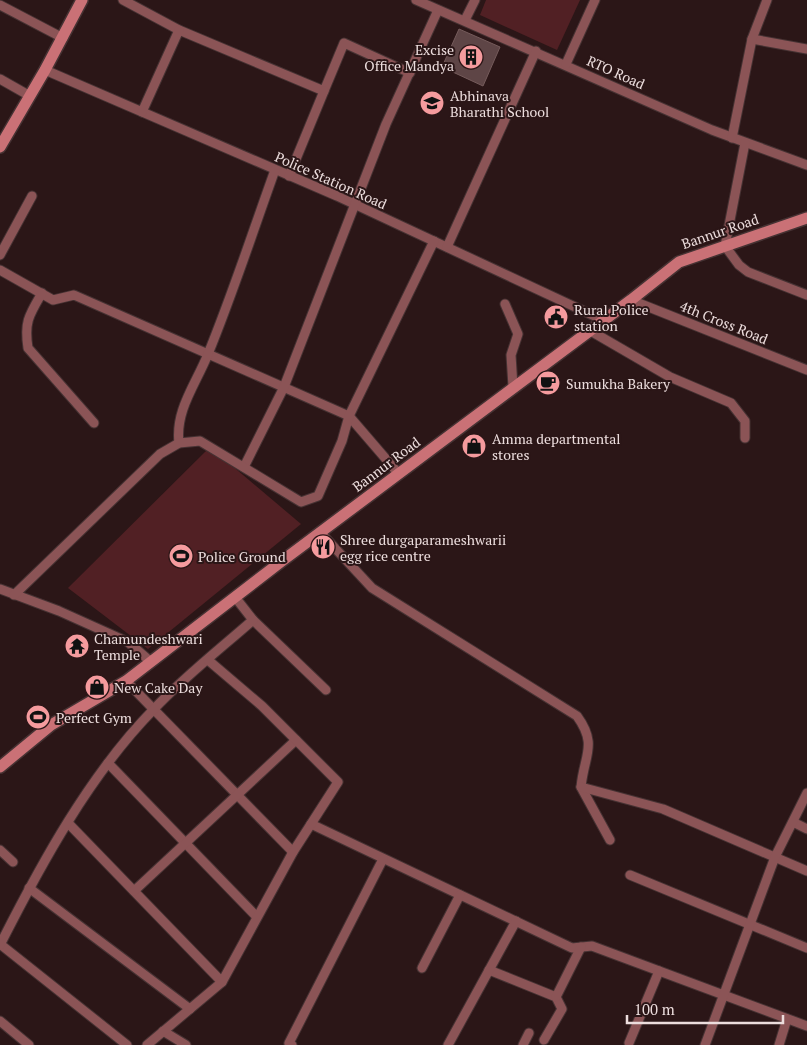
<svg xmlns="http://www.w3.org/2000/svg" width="807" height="1045" font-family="'PT Serif',serif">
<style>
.green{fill:#512024}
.building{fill:#5e4546;stroke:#755b5b}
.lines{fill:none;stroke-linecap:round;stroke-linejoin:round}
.street-casing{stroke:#463233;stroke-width:11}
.secondary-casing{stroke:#463233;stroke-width:14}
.street{stroke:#8b5456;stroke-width:9}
.secondary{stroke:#ca7176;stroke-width:11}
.labels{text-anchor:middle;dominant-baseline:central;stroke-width:4;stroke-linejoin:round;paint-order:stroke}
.poi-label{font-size:14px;fill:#ecdddd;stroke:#2b1617;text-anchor:start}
.street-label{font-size:14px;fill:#ecdddd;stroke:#2b1617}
</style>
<rect width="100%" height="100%" fill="#2b1617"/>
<g class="green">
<path d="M486,0H580L557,50L480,15Z"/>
<path d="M210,447L301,524L148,649L68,588Z"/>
</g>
<path class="building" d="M459,29L500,47L483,86L442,67Z"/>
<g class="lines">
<defs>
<g id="street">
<path d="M123,0L179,30L324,91L344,43L410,73"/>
<path d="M416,0L712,130L807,165"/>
<path d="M0,5L63,38"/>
<path d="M465,20L475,0"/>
<path d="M752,39L807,49"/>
<path d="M566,64L595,0"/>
<path d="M45,70L337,196L603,320"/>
<path d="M0,79L30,96"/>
<path d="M142,112L179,30"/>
<path d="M732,138L752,39L767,0"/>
<path d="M745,143L725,246L739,265L748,272L807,295"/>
<path d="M289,176L324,91"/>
<path d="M447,247L536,51"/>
<path d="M0,255L32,196"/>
<path d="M0,270L53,300L74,295L349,416L398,473"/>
<path d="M42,293C29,315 24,322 28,348L94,423"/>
<path d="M631,300L807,370"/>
<path d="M505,304L518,334L511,355L513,387"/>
<path d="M589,330L670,377L731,403L745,421V438"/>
<path d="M179,443C175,410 196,384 208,354C233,293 253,231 275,170"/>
<path d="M244,467L284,387L386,124L438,10"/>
<path d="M320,532L372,588L577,716C598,745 584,755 581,787L610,840"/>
<path d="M0,589L59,611L128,642L151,662"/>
<path d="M14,595L160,454L179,443L200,441L301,502L318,496L342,441L349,416L434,241"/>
<path d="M253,620L326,690"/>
<path d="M126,681L293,852"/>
<path d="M108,763L256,916"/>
<path d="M581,787L663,809L807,871"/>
<path d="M793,822L807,829"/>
<path d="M69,824L222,982"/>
<path d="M311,824L572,948L592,946L807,1026"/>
<path d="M0,850L13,862"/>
<path d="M630,875L807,948"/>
<path d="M29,888L190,1009"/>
<path d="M134,891L296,740"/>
<path d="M0,944L127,1045"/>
<path d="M0,945C41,864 90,774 154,709C184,677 220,649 253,620L235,597"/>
<path d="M422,968L460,895"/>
<path d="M489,970L556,997L562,1009L544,1040"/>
<path d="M556,997L581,947"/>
<path d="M0,1021L29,1045"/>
<path d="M163,1031L186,1045"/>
<path d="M629,1043L659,971"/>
<path d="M147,1045L222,982L293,852L338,782L262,706L208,660"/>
<path d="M292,1045L289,1043L383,859"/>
<path d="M448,1045L516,921"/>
<path d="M523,1045L529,1033"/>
<path d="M705,1045L775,857L807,793"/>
<path d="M779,1045L787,1019"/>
</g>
<g id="secondary">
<path d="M0,147L45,70L82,0"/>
<path d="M0,767L51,725L126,681L282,561L631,300L679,262L807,218"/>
</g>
</defs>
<use href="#street" class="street-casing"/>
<use href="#secondary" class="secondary-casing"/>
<use href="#street" class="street"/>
<use href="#secondary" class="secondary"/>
</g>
<defs>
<symbol id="building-disc" viewBox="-11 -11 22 22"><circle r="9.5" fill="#f59b9e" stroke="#2b1617"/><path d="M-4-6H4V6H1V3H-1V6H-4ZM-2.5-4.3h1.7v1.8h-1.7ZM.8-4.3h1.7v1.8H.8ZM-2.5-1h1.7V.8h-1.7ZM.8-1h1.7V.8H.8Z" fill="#111"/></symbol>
<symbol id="school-disc" viewBox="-11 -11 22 22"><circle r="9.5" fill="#f59b9e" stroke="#2b1617"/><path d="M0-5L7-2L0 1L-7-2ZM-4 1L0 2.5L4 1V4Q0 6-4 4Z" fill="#111"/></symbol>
<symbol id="civic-disc" viewBox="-11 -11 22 22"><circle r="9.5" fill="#f59b9e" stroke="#2b1617"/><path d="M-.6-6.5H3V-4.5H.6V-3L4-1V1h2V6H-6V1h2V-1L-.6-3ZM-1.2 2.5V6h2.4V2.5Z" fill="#111"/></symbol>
<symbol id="cafe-disc" viewBox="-11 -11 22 22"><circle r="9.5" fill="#f59b9e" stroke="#2b1617"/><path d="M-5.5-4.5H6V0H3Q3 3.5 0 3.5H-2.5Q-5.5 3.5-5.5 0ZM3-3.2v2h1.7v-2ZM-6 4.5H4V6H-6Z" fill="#111"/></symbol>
<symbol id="shop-disc" viewBox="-11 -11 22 22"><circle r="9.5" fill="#f59b9e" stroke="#2b1617"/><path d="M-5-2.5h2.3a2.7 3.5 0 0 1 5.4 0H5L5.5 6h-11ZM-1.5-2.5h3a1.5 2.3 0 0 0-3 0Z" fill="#111"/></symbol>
<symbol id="restaurant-disc" viewBox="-11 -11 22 22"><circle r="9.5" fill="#f59b9e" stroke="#2b1617"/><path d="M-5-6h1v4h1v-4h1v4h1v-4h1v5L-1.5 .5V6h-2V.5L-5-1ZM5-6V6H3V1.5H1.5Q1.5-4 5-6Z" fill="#111"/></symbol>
<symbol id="stadium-disc" viewBox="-11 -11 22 22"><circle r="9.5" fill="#f59b9e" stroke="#2b1617"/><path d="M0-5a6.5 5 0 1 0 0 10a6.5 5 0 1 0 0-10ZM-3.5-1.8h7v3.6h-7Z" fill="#111"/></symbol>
<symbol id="temple-disc" viewBox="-11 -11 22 22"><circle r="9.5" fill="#f59b9e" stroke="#2b1617"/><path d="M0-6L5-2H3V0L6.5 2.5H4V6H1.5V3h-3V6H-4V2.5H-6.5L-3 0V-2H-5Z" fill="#111"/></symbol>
</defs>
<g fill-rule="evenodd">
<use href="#building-disc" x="457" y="43" width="28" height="28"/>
<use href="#school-disc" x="418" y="89" width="28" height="28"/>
<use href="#civic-disc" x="542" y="303" width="28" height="28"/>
<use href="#cafe-disc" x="534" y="369" width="28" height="28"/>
<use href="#shop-disc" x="460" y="432" width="28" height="28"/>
<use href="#restaurant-disc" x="309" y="533" width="28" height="28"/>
<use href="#stadium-disc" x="167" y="542" width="28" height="28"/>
<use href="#temple-disc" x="63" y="632" width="28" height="28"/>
<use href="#shop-disc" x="83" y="673" width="28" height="28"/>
<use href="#stadium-disc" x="24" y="703" width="28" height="28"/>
</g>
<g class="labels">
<g class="poi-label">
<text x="454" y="49" text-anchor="end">Excise<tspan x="454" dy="16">Office Mandya</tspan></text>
<text x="450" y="95">Abhinava<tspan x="450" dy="16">Bharathi School</tspan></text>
<text x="574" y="309">Rural Police<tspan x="574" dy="16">station</tspan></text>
<text x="566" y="383">Sumukha Bakery</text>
<text x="492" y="438">Amma departmental<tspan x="492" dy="16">stores</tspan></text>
<text x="340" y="539">Shree durgaparameshwarii<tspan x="340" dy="16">egg rice centre</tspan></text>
<text x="198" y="556">Police Ground</text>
<text x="94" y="638">Chamundeshwari<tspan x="94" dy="16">Temple</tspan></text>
<text x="114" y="687">New Cake Day</text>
<text x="56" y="717">Perfect Gym</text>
</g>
<g class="street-label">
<text transform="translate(616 72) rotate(24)">RTO Road</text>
<text transform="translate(331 180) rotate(24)">Police Station Road</text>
<text transform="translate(720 231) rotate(-19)">Bannur Road</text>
<text transform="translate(724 322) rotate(22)">4th Cross Road</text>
<text transform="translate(386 464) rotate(-37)">Bannur Road</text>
</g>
</g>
<path d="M627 1015v8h156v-8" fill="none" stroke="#ecdddd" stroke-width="2.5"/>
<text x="634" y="1015" font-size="15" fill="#ecdddd" stroke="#2b1617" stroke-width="4" paint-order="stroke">100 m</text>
</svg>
